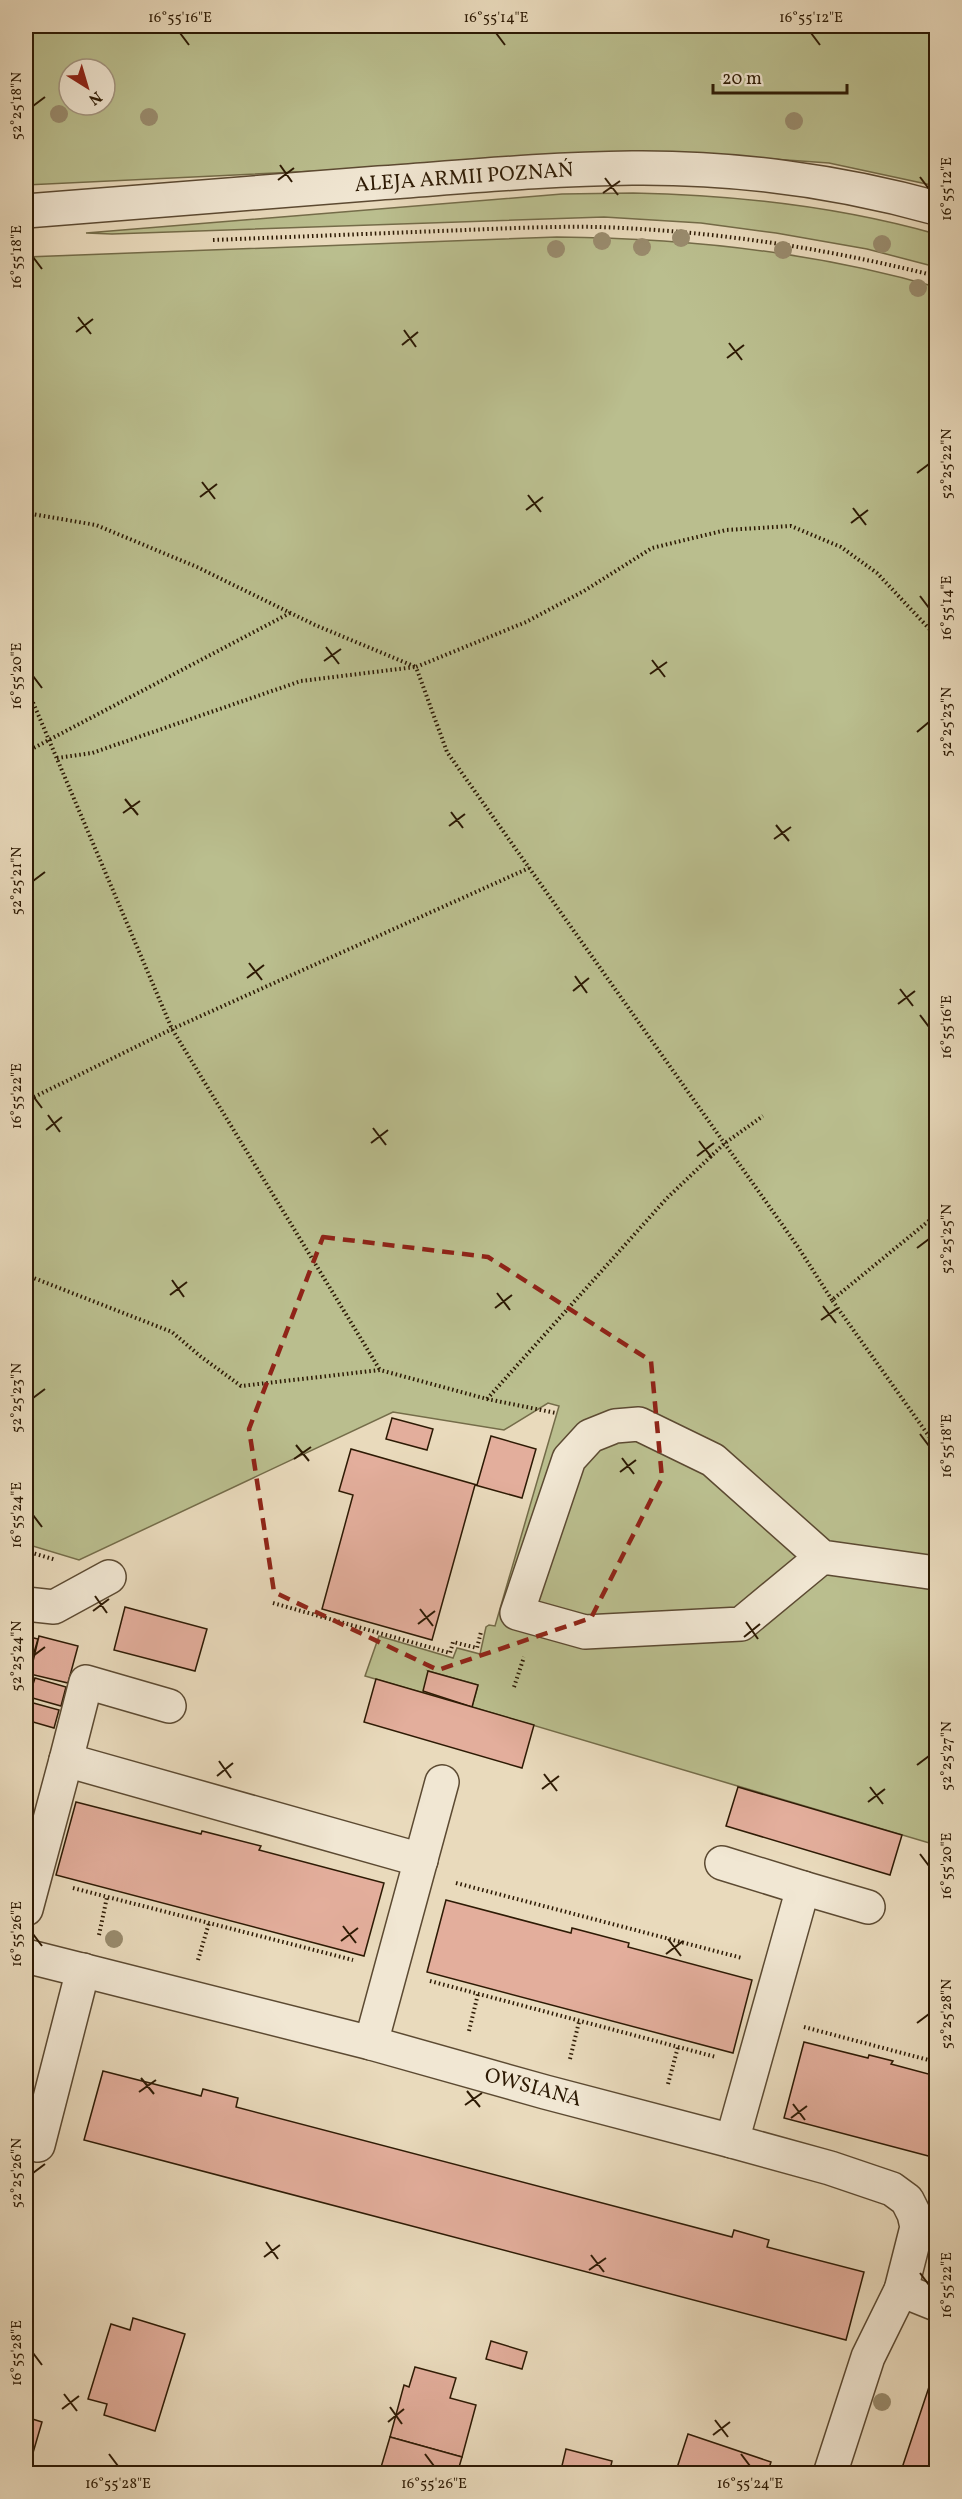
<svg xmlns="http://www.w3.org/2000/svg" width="962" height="2499" font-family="Vollkorn,serif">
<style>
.green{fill:#babe8e;stroke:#746c49;stroke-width:1.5;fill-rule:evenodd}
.building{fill:#e3ae9c;stroke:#2d1a04;stroke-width:1.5}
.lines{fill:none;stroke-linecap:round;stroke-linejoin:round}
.minor-casing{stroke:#5c4a32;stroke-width:36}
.path{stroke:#2d1a04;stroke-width:4;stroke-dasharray:1.5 3;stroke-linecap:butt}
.minor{stroke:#f1e7d3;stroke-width:33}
.tree{fill:#998b6d}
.marked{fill:none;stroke:#8f2418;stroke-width:4.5;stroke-dasharray:12 8;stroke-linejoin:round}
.ticks{fill:none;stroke:#2d1a04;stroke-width:2}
.labels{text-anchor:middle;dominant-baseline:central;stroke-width:4.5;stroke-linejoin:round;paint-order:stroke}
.street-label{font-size:21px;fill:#2d1a04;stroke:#f1e7d3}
.neatline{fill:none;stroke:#2d1a04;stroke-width:2}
.ticks-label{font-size:15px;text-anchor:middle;fill:#2d1a04}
</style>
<rect width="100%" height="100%" fill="#e9dabc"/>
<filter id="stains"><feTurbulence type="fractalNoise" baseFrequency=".00333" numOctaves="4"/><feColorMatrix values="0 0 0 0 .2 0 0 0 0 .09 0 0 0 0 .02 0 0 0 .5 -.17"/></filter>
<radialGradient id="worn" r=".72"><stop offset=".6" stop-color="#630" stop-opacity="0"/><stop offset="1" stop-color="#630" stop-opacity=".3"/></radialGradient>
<g class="green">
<path d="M26,26H936V186L829,163L690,153L26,185ZM69,69H105V105H69Z"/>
<path d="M633,193C736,195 837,206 936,234V267L867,249L776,233L701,223L604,217L112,234L86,233L562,194Z"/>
<path d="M557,237C685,238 812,251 936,287V1845L472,1707L478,1685L428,1671L455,1700L454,1702L365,1676L379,1636L453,1658L457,1648L480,1654L486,1627L489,1625L495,1626L559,1406L548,1403L504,1430L393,1412L79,1560L26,1544V257Z"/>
</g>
<g class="building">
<path d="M392,1418L433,1429L427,1450L386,1439Z"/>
<path d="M491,1436L536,1449L522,1498L475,1485L432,1640L322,1609L353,1495L339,1491L351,1449L477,1485Z"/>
<path d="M26,1561L30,1566V1571L26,1580Z"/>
<path d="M125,1607L207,1629L195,1671L114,1650Z"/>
<path d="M26,1636L38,1639L33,1656L26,1654Z"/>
<path d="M39,1636L78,1646L68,1683L30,1674Z"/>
<path d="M428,1671L478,1685L472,1707L423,1691Z"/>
<path d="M35,1678L66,1687L61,1706L29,1697Z"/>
<path d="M376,1679L534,1725L522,1768L364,1722Z"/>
<path d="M26,1701L59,1710L54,1728L26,1720Z"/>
<path d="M738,1787L902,1835L890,1875L726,1826Z"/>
<path d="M76,1802L201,1834L202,1831L261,1846L259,1850L384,1883L364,1956L56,1875Z"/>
<path d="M446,1900L571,1933L572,1928L629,1943L628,1947L752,1980L733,2053L427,1972Z"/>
<path d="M804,2042L868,2058L869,2055L893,2061L891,2064L936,2076V2158L784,2118Z"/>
<path d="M103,2071L201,2096L203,2089L238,2098L236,2107L732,2237L734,2230L769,2240L767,2247L864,2272L846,2340L84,2140Z"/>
<path d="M133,2318L185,2334L155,2431L104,2415L107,2404L88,2399L111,2324L130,2330Z"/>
<path d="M491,2341L527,2352L522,2369L486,2359Z"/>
<path d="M415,2367L456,2378L450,2398L476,2405L462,2457L390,2437L404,2385L409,2387Z"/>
<path d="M932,2378L936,2379V2474H900Z"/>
<path d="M26,2417L42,2422L30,2463L26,2462Z"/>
<path d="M688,2434L771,2462L767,2474H675Z"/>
<path d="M390,2437L462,2457L457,2474H379Z"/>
<path d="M566,2449L612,2461L609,2474H560Z"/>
</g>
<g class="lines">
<defs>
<g id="minor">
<path d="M26,211C143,202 261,193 379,183C463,177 547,169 632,168C733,167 839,181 936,208"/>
<path d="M822,1557L741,1624L585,1632L517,1613L569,1459L590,1436L615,1426L639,1424L713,1460L822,1557L936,1573"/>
<path d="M26,1604L54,1607L109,1577"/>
<path d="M169,1706L86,1682L66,1760L421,1860"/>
<path d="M722,1863L803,1888L732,2141"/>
<path d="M803,1888L868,1907"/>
<path d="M26,1909L66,1760"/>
<path d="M26,1956L371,2043L545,2092L732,2141L830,2168L892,2189L907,2200L914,2214L917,2227L901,2290L868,2357L830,2474"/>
<path d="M371,2043L442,1782"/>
<path d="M38,2145L83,1970"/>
<path d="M901,2290L936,2304"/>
</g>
</defs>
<use href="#minor" class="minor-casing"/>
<g class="path">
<path d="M213,240C289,237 364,234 440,231C493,229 547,226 599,227C716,231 824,248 936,276"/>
<path d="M26,513L96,525L197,567L315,625L416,667"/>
<path d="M26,686L172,1029L380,1370"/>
<path d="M26,752L290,613"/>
<path d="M57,758L92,753L301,681L415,667"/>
<path d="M26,1101L172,1029L529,868"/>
<path d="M936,1215L832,1300L936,1446"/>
<path d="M26,1275L172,1332L200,1356L241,1386L380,1370L487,1399L556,1413"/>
<path d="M832,1300L798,1247L447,752L416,667L526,622L584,591L652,548L726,530L791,526L841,547L877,573L936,636"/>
<path d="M487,1399L667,1198L725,1143L763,1116"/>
<path d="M26,1551L56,1560"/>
<path d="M273,1603L450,1653L453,1642L477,1648L481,1632"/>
<path d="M514,1687L524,1657"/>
<path d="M456,1883L742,1958"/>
<path d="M73,1888L353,1960"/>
<path d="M99,1935L107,1897"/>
<path d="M198,1960L209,1923"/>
<path d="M430,1981L716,2057"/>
<path d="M804,2027L936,2062"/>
<path d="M469,2031L478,1994"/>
<path d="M570,2059L579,2022"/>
<path d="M668,2084L678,2047"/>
</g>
<use href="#minor" class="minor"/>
</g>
<g class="tree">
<circle cx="59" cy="114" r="9"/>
<circle cx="149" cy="117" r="9"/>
<circle cx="794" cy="121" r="9"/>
<circle cx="681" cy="238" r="9"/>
<circle cx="602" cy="241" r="9"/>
<circle cx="882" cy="244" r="9"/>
<circle cx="642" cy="247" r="9"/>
<circle cx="556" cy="249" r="9"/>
<circle cx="783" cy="250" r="9"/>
<circle cx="918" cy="288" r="9"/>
<circle cx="114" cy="1939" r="9"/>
<circle cx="882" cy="2402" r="9"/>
</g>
<path class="marked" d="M323,1237L488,1257L651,1361L662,1478L591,1618L438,1670L274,1592L249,1429Z"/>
<path class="ticks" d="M180,33L189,45M496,33L505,45M811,33L820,45M33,106L45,97M280,165L292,182M920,177L929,189M605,178L618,195M278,180L294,168M603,193L620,181M33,257L42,269M78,317L91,334M404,330L416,347M76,332L93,319M729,343L742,360M402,345L418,332M727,358L744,345M917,473L929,464M202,482L215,499M528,495L541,512M200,497L217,484M853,508L866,525M526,510L543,497M851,523L868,510M920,596L929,608M326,647L339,664M652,660L665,677M324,661L341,649M650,674L667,662M33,676L42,688M917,732L929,722M125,799L138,815M451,812L463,828M123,813L140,801M776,825L789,841M449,826L465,814M774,839L791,827M33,881L45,872M249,963L262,980M575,976L587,993M247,978L264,965M900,989L913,1006M573,991L589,978M898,1004L915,991M920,1015L929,1027M33,1096L42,1108M48,1115L60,1132M373,1128L386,1145M46,1130L62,1117M699,1141L712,1158M371,1143L388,1130M697,1156L714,1143M917,1248L929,1239M172,1280L184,1297M497,1293L510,1310M170,1295L187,1282M823,1306L836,1323M495,1308L512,1295M821,1320L838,1308M33,1398L45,1389M920,1434L929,1446M296,1445L309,1461M622,1458L634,1474M294,1459L311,1447M620,1472L636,1460M33,1515L42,1527M95,1596L107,1613M420,1609L433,1626M93,1611L109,1599M746,1622L758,1639M418,1624L435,1611M744,1637L760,1624M33,1656L45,1647M219,1761L231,1778M917,1765L929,1756M544,1774L557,1791M217,1776L233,1763M870,1787L883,1804M542,1789L559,1776M868,1802L885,1789M920,1854L929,1866M343,1926L356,1943M33,1934L42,1946M668,1939L681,1956M341,1941L358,1928M666,1954L683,1941M917,2023L929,2014M141,2078L154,2094M467,2091L480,2107M139,2092L156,2080M793,2104L805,2120M465,2105L482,2093M791,2118L807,2106M33,2173L45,2164M266,2242L278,2259M591,2255L604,2272M264,2257L280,2245M589,2270L606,2258M920,2273L929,2285M33,2353L42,2365M64,2394L77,2411M390,2407L402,2424M62,2409L79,2396M715,2420L728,2437M388,2422L404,2409M713,2435L730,2422M109,2454L118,2466M425,2454L434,2466M741,2454L750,2466"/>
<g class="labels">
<g class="street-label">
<text transform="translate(464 178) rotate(-4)">ALEJA ARMII POZNAŃ</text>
<text transform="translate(533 2088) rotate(15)">OWSIANA</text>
</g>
</g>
<rect width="962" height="2499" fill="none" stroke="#e9dabc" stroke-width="66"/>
<g transform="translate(87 87) rotate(143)"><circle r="28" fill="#f1e7d3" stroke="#a39580" stroke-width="1.5"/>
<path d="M0-4.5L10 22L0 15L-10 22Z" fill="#8f2418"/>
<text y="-9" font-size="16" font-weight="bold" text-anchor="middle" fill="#2d1a04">N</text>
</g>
<path d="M713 84v9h134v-9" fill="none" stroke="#2d1a04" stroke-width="3"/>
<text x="722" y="84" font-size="18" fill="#2d1a04" stroke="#f1e7d3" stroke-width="4.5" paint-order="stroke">20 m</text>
<rect x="33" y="33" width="896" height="2433" class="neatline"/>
<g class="ticks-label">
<text x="180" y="22">16°55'16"E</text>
<text x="496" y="22">16°55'14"E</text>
<text x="811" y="22">16°55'12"E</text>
<text transform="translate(16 106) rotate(-90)" y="5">52°25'18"N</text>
<text transform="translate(946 189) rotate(-90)" y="5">16°55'12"E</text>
<text transform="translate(16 257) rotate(-90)" y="5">16°55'18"E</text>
<text transform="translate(946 464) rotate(-90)" y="5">52°25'22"N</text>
<text transform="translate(946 608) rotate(-90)" y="5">16°55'14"E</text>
<text transform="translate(16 676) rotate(-90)" y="5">16°55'20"E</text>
<text transform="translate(946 722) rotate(-90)" y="5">52°25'23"N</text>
<text transform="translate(16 881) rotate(-90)" y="5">52°25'21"N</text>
<text transform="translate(946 1027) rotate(-90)" y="5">16°55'16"E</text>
<text transform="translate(16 1096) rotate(-90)" y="5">16°55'22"E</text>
<text transform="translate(946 1239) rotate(-90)" y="5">52°25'25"N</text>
<text transform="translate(16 1398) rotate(-90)" y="5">52°25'23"N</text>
<text transform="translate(946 1446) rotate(-90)" y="5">16°55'18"E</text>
<text transform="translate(16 1515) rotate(-90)" y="5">16°55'24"E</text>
<text transform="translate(16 1656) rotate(-90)" y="5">52°25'24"N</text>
<text transform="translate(946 1756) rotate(-90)" y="5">52°25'27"N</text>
<text transform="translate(946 1866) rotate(-90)" y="5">16°55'20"E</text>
<text transform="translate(16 1934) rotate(-90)" y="5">16°55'26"E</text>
<text transform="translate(946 2014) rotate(-90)" y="5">52°25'28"N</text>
<text transform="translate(16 2173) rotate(-90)" y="5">52°25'26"N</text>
<text transform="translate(946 2285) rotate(-90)" y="5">16°55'22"E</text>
<text transform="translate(16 2353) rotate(-90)" y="5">16°55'28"E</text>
<text x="118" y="2488">16°55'28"E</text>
<text x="434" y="2488">16°55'26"E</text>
<text x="750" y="2488">16°55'24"E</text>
</g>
<rect width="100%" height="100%" filter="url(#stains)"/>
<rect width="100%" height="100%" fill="url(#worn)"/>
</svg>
